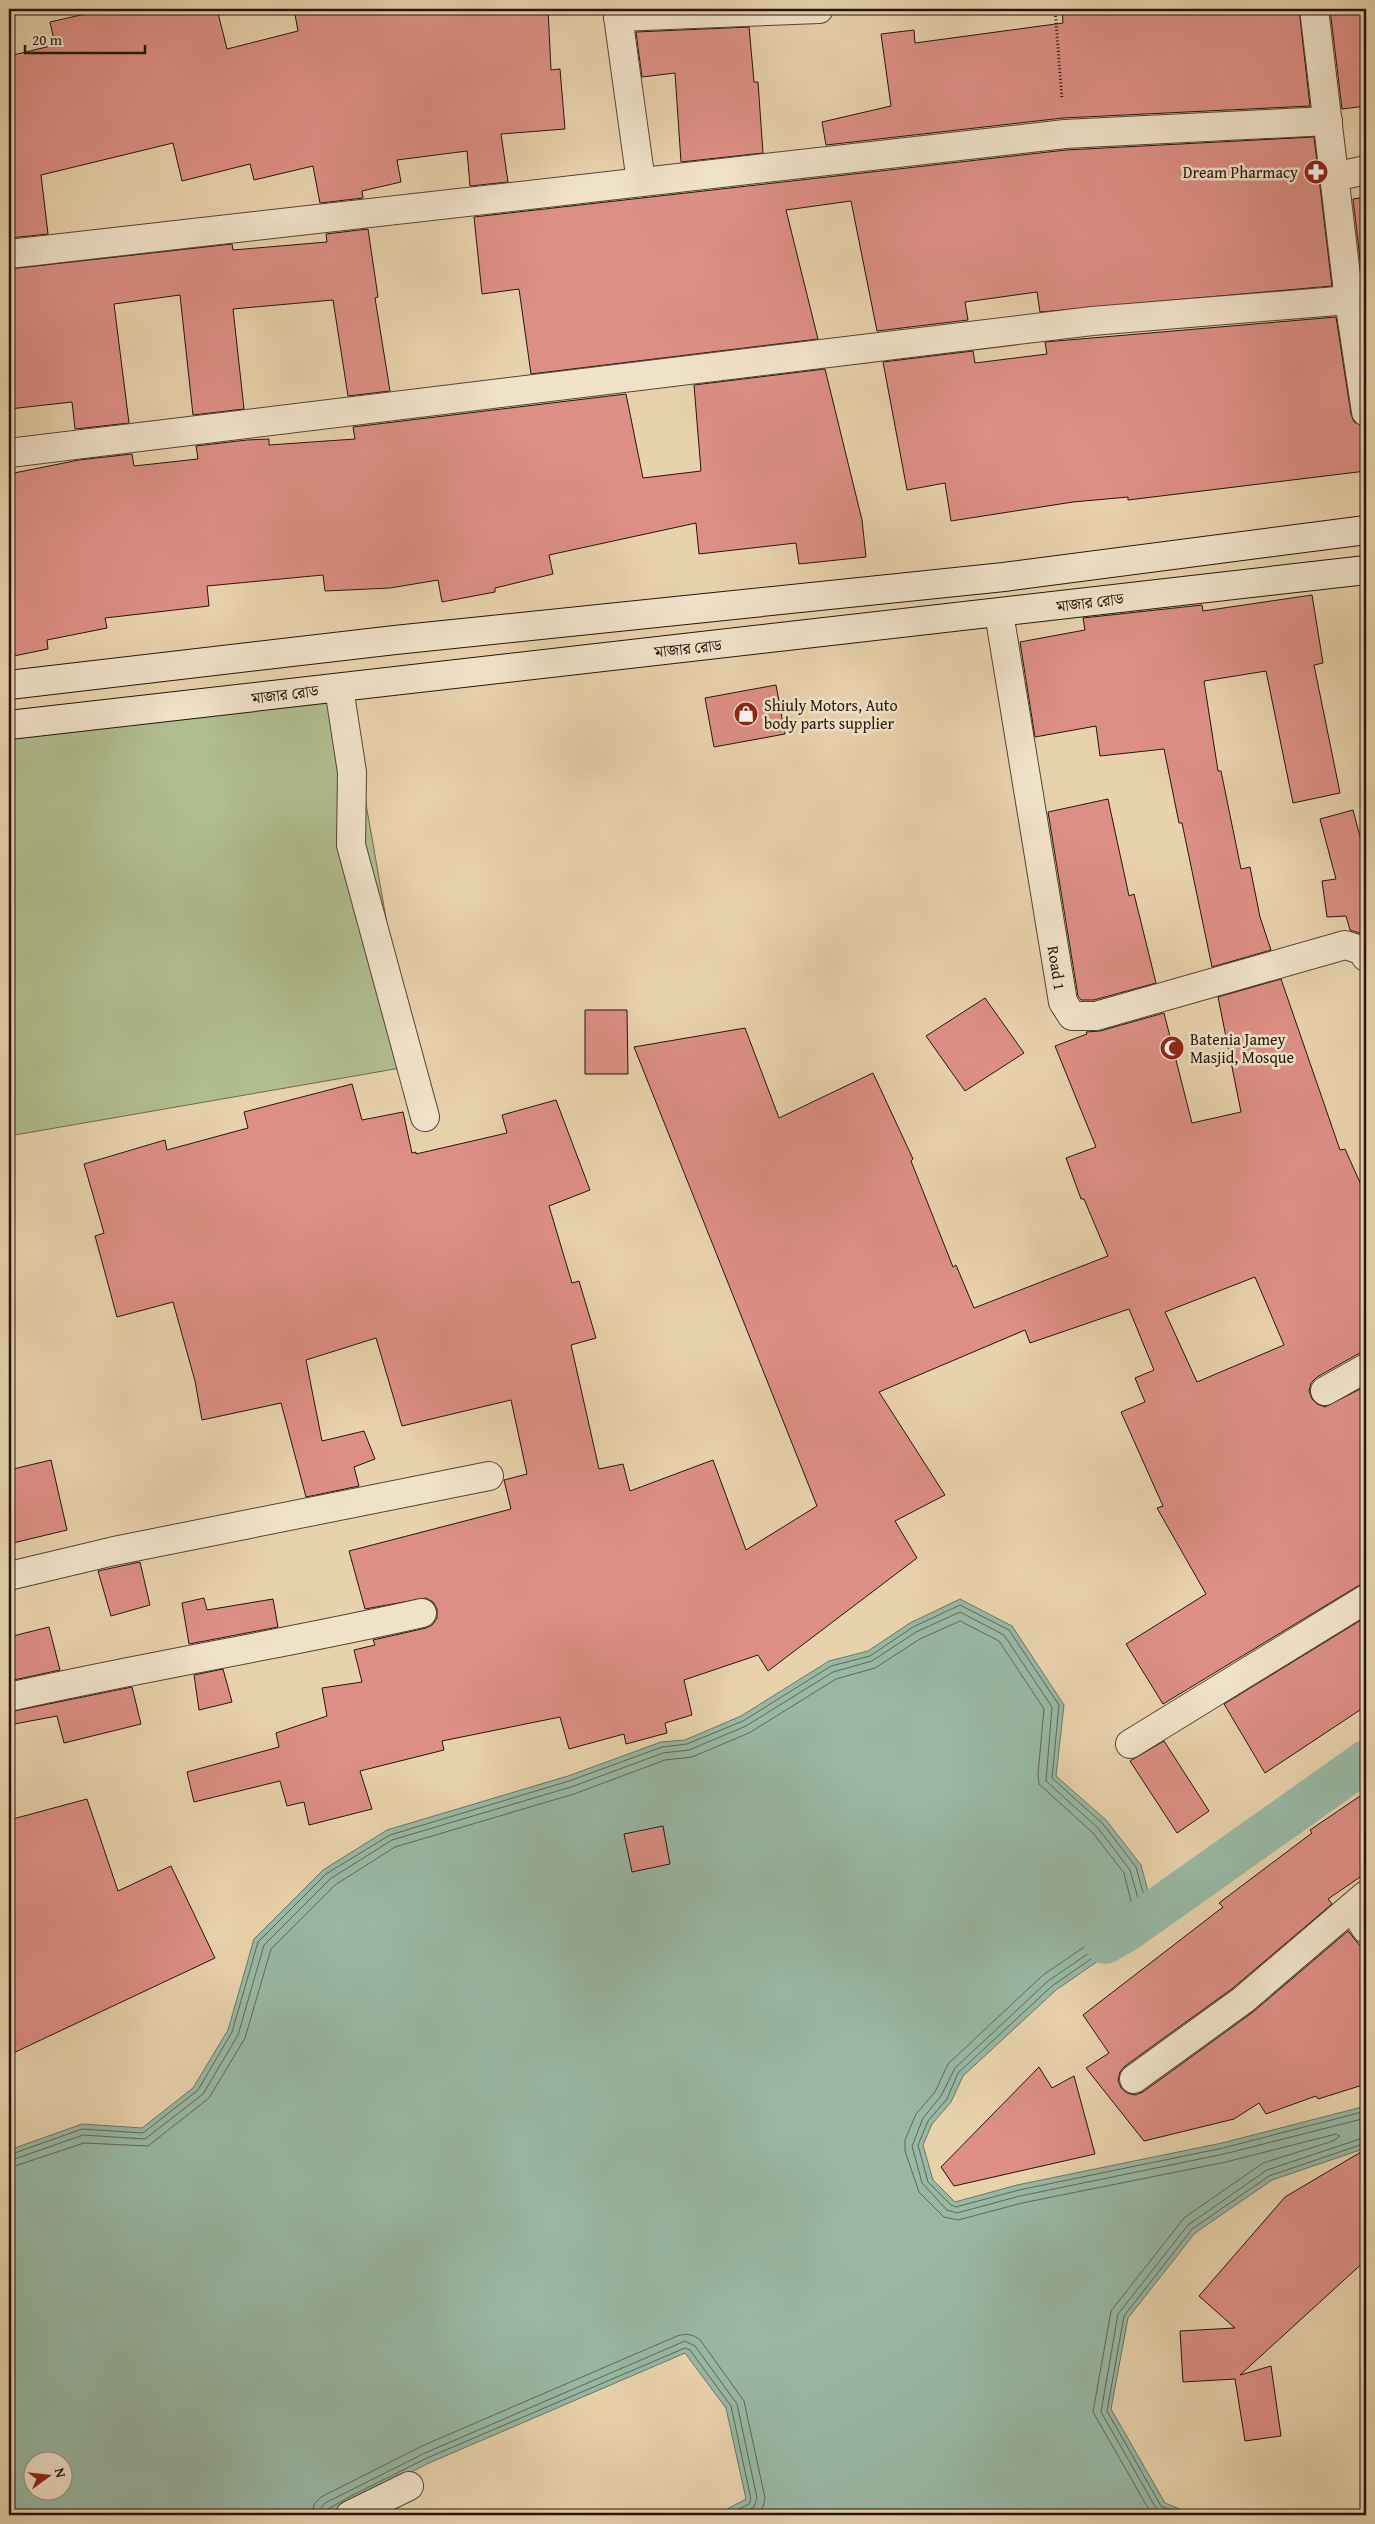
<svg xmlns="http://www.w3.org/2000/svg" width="1375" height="2524" font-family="'Gentium Book Plus','Noto Serif Bengali',serif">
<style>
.green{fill:#b0bd8e;stroke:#6a6a4c}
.water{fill:#98b8a4;stroke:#697767;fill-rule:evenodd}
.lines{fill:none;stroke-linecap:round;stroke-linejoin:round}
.shore{stroke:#5e6758;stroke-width:1}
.canal{stroke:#98b8a4;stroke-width:42}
.building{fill:#dd8f85;stroke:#23160b;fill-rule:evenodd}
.minor-casing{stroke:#544533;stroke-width:30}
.secondary-casing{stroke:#23160b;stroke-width:30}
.path{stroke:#23160b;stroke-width:3;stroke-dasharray:1 2.5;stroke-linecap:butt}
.minor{stroke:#f0e2c9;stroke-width:28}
.secondary{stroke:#f0e2c9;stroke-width:28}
.labels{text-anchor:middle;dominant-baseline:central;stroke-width:5;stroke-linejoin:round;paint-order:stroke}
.poi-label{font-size:16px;fill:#23160b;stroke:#f0e2c9;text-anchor:start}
.street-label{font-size:16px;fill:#23160b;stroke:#f0e2c9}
</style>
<rect width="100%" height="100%" fill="#e8d2ac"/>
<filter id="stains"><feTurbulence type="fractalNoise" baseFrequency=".004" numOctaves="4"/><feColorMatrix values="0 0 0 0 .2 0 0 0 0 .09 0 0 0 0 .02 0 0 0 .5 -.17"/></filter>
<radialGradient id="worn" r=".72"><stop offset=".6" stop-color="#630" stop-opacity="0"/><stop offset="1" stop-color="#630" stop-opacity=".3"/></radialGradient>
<path class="green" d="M343,673L412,1066L9,1136V732Z"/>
<path class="water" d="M960,1599L1012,1626L1064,1705L1056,1776L1106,1820L1141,1865L1156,1921L1056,1990L963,2076L951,2102L932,2124L923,2145L933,2180L955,2202L1017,2185L1222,2143L1366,2106V2148L1272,2180L1195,2233L1128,2318L1111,2409L1165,2503L1195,2515H716L746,2499L726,2408L685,2353L429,2463L327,2515H9V2150L82,2124L142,2128L193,2088L228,2030L254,1939L323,1870L387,1830L568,1776L661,1742L685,1740L741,1716L829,1661L868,1651L910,1623ZM32,2462H62V2492H32Z"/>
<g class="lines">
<g class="shore">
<path d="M9,2155L82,2129L143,2133L198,2090L232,2032L258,1942L326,1874L390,1835L569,1781L662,1747L687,1744L743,1721L831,1666L870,1656L913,1627L960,1605L1009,1630L1059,1705L1052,1778L1103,1824L1136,1867L1150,1918L1052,1986L958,2073L947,2099L928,2121L918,2145L928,2182L951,2205L956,2207L1019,2190L1223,2148L1366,2111"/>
<path d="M9,2161L83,2135L145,2139L203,2094L238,2035L264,1945L330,1879L392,1840L571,1787L663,1753L689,1750L746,1726L833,1672L872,1661L916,1632L960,1612L1004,1635L1052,1707L1046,1781L1098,1828L1130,1870L1143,1916L1048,1981L955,2068L941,2096L923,2118L912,2146L922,2183L947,2210L957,2213L1020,2196L1224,2154L1366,2118"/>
<path d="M9,2168L84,2143L148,2146L209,2098L245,2038L271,1949L335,1885L395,1847L574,1794L665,1760L692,1757L749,1733L836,1679L875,1668L920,1639L960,1621L999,1641L1044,1709L1038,1774L1039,1784L1093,1833L1124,1873L1134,1913L1043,1975L948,2064L935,2092L916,2114L905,2140V2151L919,2192L944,2217L958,2220L1022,2203L1226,2162L1336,2134L1340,2136L1333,2141L1263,2163L1184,2218L1111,2311L1093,2412L1152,2515"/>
<path d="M312,2515L314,2504L321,2497L422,2446L677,2336C686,2333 694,2334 701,2341L744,2401L765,2498L763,2507L756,2515"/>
<path d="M319,2515L321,2508L325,2503L425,2453L685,2341L695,2346L737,2404L757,2498L754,2507L740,2515"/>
<path d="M325,2515L328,2509L351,2496L427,2458L685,2348L690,2350L731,2406L751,2499L749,2504L727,2515"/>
<path d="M1166,2515L1156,2508L1101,2412L1118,2314L1188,2225L1267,2170L1366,2137"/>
<path d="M1182,2515L1161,2506L1107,2411L1124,2316L1192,2229L1269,2176L1366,2143"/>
</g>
<path class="canal" d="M1105,1943L1126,1931L1366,1761"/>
</g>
<g class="building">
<path d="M107,9H217L227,49L298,31L294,9H548L551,70L560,69L565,129L501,134L508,182L470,186L467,151L397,160L401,182L362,191L363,198L320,203L313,166L254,180L250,164L182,181L173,143L41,175L48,234L9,238V56L55,45L50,22Z"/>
<path d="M1062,9H1299L1310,106L1063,118L826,145L822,122L891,106L881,34L914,30L915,43L1063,23Z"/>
<path d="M1330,9H1366V106L1342,109Z"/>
<path d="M749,27L754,82H758L763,153L681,162L675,73L642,77L636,32Z"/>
<path d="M1314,137L1332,286L1040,312L1037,292L965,302L968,320L877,331L851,201L786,210L818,339L531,374L519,289L482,294L474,217L1066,150Z"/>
<path d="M1366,197V310L1353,199Z"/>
<path d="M368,229L378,297L375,298L390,391L348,396L333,300L233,309L244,409L193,415L180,295L114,304L129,423L75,429L72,402L9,409V269L232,244L233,250L327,242L326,234Z"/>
<path d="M1336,317L1351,414L1354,422L1366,427V471L1128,500V497L1073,502L951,521L945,483L907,490L883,362L973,351L975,363L1047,354L1045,342Z"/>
<path d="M825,369L862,520L866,557L799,564L796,543L699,554L696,523L549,555L553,574L495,588V592L442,602L438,580L390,588L325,591L323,575L207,586L209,606L105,618L107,628L47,640L48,649L9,657V474L79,460L132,454L134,466L198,459L196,446L247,440L269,439V445L355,439L353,427L626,394L643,478L701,471L694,385Z"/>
<path d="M1312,595L1323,663L1314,665L1340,793L1293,803L1266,671L1204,681L1218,771H1221L1241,869L1250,867L1260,917L1271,950L1212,967L1182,823H1179L1164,749L1100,756L1096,726L1035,737L1020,642L1085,630L1083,618L1202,605L1203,611Z"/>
<path d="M776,685L785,734L714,747L705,698Z"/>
<path d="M1108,799L1129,896L1134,894L1156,983L1094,1000H1081L1078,996L1048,812Z"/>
<path d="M1353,810L1366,859V935L1350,930L1346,916L1327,917L1322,881L1336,879L1320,819Z"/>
<path d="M1281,979L1340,1150L1345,1149L1366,1196V1352L1358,1354L1317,1377L1311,1383L1309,1391L1312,1399L1317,1404L1325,1407L1366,1386V1583L1358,1586L1163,1704L1126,1644L1206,1594L1157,1508L1163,1506L1121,1412L1145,1402L1135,1378L1154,1370L1129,1309L1030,1343L1025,1330L879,1392L945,1495L895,1521L917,1558L768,1671L758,1655L684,1680L692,1715L665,1723L667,1733L626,1744L624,1734L569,1749L560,1717L442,1741L444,1750L360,1771L372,1809L309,1825L304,1802L287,1806L280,1781L194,1802L187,1772L279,1747L276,1733L327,1716L322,1688L362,1682L354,1650L375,1645L373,1640L426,1628L432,1625L437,1618V1609L433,1602L426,1598L365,1609L349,1551L511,1509L504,1480L527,1474L511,1400L402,1426L376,1338L306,1360L322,1441L364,1431L375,1459L354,1467L359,1486L306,1497L281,1403L202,1420L195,1381L173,1302L117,1317L95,1236L104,1233L84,1164L165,1140L167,1150L248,1128L244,1112L352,1084L362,1120L403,1112L412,1153L416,1152V1154L507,1133L502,1115L556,1100L590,1190L549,1206L572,1283L579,1281L596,1338L571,1345L599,1469L623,1464L630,1491L713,1460L746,1550L817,1506L634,1047L745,1028L779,1118L873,1073L913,1159L911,1161L953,1267L956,1265L974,1308L1108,1256L1084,1199H1081L1066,1158L1096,1147L1055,1046L1087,1034L1086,1032L1100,1031L1164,1013L1192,1123L1241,1112L1218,997ZM1255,1277L1284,1345L1197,1382L1165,1312Z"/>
<path d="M985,998L1024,1053L965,1091L926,1036Z"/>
<path d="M585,1010H627L628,1074H585Z"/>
<path d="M51,1460L67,1530L9,1544V1470Z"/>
<path d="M140,1562L150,1605L111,1616L98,1571Z"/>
<path d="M204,1598L207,1610L273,1599L278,1627L189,1644L182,1603Z"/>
<path d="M1366,1617V1706L1265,1773L1224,1704Z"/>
<path d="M49,1627L60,1670L9,1681V1637Z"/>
<path d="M223,1669L232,1702L199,1710L194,1675Z"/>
<path d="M132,1687L141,1724L64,1743L57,1716L9,1725V1712Z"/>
<path d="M1164,1741L1209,1811L1177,1833L1130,1761Z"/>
<path d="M1366,1792V1873L1328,1899L1332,1904L1233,1988L1125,2066L1120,2072L1118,2080L1121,2088L1127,2093L1135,2095L1143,2092L1253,2012L1348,1931L1366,1953V2084L1318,2099L1316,2096L1266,2114L1259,2103L1234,2119L1144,2141L1086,2068L1109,2053L1083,2015L1223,1907L1219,1903L1312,1833L1310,1830Z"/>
<path d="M87,1799L118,1891L171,1866L215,1958L9,2055V1820Z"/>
<path d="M663,1826L670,1864L632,1872L624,1834Z"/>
<path d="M1039,2067L1052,2088L1074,2076L1095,2154L954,2186L941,2167Z"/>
<path d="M1366,2149V2260L1240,2375L1271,2366L1281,2436L1245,2441L1235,2379L1183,2382L1180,2331L1235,2328L1199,2296L1285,2197Z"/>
</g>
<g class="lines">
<defs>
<g id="minor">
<path d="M617,9L641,182"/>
<path d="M1314,9L1349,300L1366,412"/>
<path d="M618,17L819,9"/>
<path d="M1334,177L1366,170"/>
<path d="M9,254L1065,134L1328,121"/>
<path d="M9,453L1092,321L1349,300"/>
<path d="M999,613L1063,1002L1072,1016H1096L1345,945L1361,950L1366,957"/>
<path d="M339,688L352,772L351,845L425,1117"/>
<path d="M1325,1391L1366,1368"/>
<path d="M9,1576L114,1551L489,1476"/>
<path d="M9,1697C146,1666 285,1644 422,1613"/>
<path d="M1130,1744L1366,1599"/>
<path d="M1352,1907L1366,1929"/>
<path d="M1134,2079L1243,2000L1366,1895"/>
<path d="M350,2515L409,2486"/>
</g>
<g id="secondary">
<path d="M9,685L395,640L1004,577L1366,530"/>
<path d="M9,725L1366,570"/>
</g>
</defs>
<use href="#minor" class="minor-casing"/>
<use href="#secondary" class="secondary-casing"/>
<path class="path" d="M1055,9L1062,99"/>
<use href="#minor" class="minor"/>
<use href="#secondary" class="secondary"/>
</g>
<defs>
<symbol id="pharmacy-disc" viewBox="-11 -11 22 22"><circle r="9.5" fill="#8f2418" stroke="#f0e2c9"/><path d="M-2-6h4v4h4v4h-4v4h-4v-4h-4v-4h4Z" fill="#fff"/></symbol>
<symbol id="shop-disc" viewBox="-11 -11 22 22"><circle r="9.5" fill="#8f2418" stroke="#f0e2c9"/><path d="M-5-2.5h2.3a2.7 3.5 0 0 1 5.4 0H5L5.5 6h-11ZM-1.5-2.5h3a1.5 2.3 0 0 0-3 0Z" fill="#fff"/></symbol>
<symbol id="mosque-disc" viewBox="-11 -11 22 22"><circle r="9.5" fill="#8f2418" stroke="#f0e2c9"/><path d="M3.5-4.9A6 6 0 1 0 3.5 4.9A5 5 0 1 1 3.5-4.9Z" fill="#fff"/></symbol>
</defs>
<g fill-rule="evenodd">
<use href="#pharmacy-disc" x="1302" y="158" width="28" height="28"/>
<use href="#shop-disc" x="732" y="700" width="28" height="28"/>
<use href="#mosque-disc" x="1158" y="1034" width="28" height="28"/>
</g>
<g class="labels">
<g class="poi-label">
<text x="1298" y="172" text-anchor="end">Dream Pharmacy</text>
<text x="764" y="705">Shiuly Motors, Auto<tspan x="764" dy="18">body parts supplier</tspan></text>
<text x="1190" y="1039">Batenia Jamey<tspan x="1190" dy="18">Masjid, Mosque</tspan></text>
</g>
<g class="street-label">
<text transform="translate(1090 602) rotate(-7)">মাজার রোড</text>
<text transform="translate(688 648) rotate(-6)">মাজার রোড</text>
<text transform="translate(285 694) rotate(-7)">মাজার রোড</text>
<text transform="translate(1057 968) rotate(81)">Road 1</text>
</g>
</g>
<rect width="1375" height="2524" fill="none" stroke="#e8d2ac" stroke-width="30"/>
<rect x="10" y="10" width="1355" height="2504" fill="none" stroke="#23160b" stroke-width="2.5"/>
<rect x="15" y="15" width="1345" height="2494" fill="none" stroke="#23160b"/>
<g transform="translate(48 2476) rotate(75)"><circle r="24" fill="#f0e2c9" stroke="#9e907d"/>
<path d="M0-4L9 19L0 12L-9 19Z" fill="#8f2418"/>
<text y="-8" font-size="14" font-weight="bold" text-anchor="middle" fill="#23160b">N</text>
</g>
<path d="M25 45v8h120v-8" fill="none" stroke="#23160b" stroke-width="2.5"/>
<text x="32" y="45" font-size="15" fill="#23160b" stroke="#f0e2c9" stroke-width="4" paint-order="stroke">20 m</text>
<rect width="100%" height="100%" filter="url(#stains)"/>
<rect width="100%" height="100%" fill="url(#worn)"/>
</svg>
